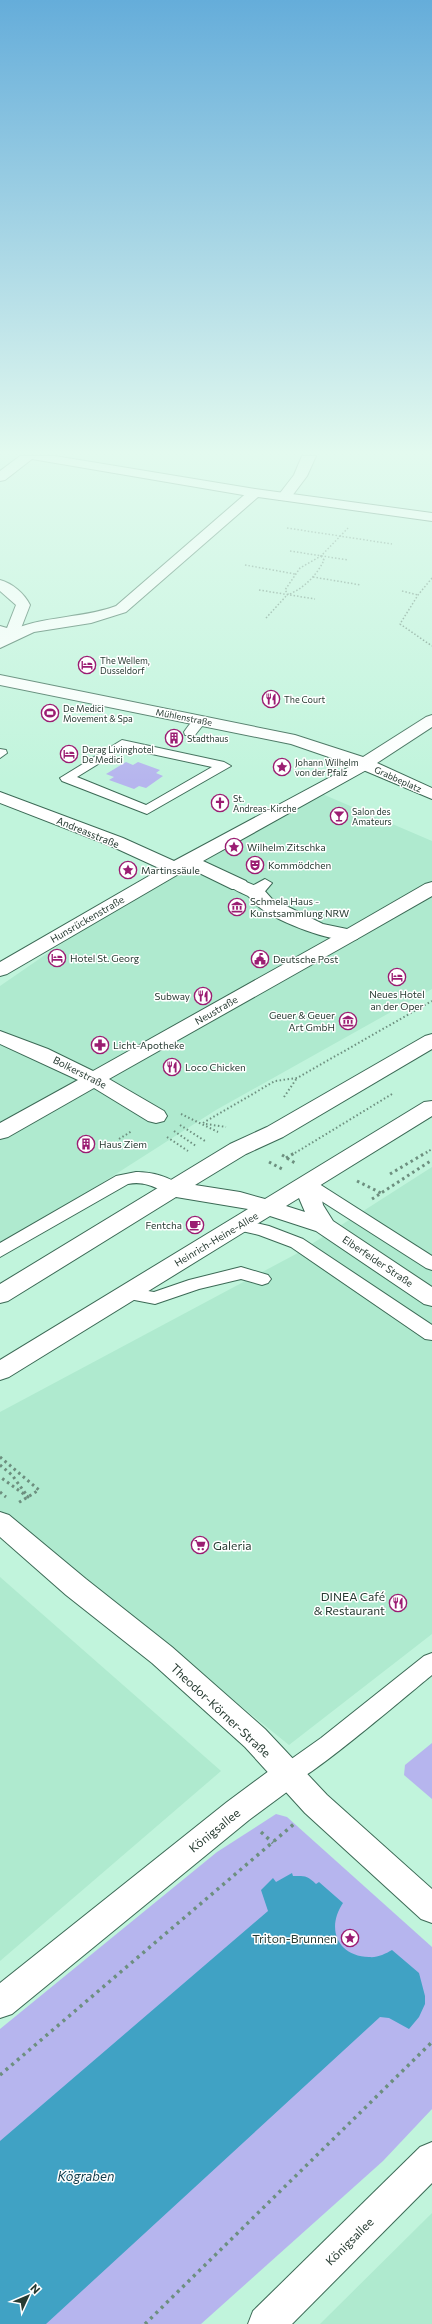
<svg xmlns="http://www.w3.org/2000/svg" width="432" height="2324" font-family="Commissioner,sans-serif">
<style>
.built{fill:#afeacf}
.green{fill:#b6b5ee}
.water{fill:#40a2c4}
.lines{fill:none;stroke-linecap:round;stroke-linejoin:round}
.service-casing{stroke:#3c6a56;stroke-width:2}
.pedestrian-casing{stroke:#3c6a56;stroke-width:2}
.minor-casing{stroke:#3c6a56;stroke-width:2}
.tertiary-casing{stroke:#3c6a56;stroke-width:2}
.secondary-casing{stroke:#3c6a56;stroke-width:2}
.path-far3{stroke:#6d8f7f;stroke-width:1.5;stroke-dasharray:1.5 2;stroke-linecap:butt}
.path-far2{stroke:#6d8f7f;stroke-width:2;stroke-dasharray:1.5 2.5;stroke-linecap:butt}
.path-far1{stroke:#6d8f7f;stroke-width:3;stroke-dasharray:2.5 3.5;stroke-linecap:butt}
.path{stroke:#6d8f7f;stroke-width:3.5;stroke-dasharray:3 4.5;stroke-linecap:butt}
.service{fill:#fff;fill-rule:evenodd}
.pedestrian{fill:#fff;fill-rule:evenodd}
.minor{fill:#fff;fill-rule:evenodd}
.tertiary{fill:#fff;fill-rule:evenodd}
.secondary{fill:#fff;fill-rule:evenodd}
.labels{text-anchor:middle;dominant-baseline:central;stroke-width:3;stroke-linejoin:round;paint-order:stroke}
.far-poi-label{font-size:9px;fill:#273b32;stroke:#fff;text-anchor:start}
.far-street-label{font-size:9px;fill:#273b32;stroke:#fff}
.street-label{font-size:10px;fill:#273b32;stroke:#fff}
.poi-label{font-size:10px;fill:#273b32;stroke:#fff;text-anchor:start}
.near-poi-label{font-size:12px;fill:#273b32;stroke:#fff;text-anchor:end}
.near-street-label{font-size:12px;fill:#273b32;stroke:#fff}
.near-water-label{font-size:13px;font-style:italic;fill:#113c4b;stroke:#fff}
</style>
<rect width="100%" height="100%" fill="#c1f4dc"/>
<g class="built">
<path d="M320,793L432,841V989L216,1110L0,1248V986L189,856Z"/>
<path d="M432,1167V1634L289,1745L0,1511V1412L296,1254Z"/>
<path d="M0,1577L221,1771L0,1961Z"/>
<path d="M432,2213V2324H320Z"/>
</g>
<g class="green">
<path d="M126,762L133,765L138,762L160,770L156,773L163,776L146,788L139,786L134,789L109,780L114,777L106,774Z"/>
<path d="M432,1743V1799L404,1775L405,1765Z"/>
<path d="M276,1814L287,1817L432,1947V2109L383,2161L201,2324H0V2029L217,1852Z"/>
</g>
<path class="water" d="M292,1873L293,1876C304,1876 307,1875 316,1884L319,1882L343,1903C326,1928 337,1956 369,1957C377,1958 385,1954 392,1950L419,1973L425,1996V2004L419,2017L409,2029L389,2018L380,2017L46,2324H0V2141L268,1911L261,1890L273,1878L276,1882Z"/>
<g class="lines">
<defs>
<g id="service">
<path d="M201,716L207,720L195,735H185L184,732C188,726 194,718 201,716Z"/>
<path d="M122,740L224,762L231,766L147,814L62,781L60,778ZM124,748L212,767L146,805L77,777Z"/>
<path d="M0,749L6,750L7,753L0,758Z"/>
<path d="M265,879L272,883L261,896H251L249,893L252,886Z"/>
<path d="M136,1172C150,1172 173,1176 182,1189L179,1193C163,1197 152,1179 128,1184L0,1257V1243L116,1176Z"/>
<path d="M307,1179L313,1180L432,1256V1270L426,1268L301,1188L298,1184L301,1180Z"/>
<path d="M239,1219L269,1226L303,1239L432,1325V1340L425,1339L291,1247L259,1235L233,1229L230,1225L233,1221Z"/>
<path d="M241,1267L268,1275L271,1279L268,1283L262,1285L241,1279L199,1289L155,1304L119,1297L116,1293L119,1289L125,1287L154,1292L189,1280Z"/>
<path d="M432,1653V1675C412,1691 305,1783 289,1784C286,1784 282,1782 280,1781L276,1774L280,1767L321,1738L424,1656Z"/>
</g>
<g id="pedestrian">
<path d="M20,456H55L255,489L262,493L255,497L32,459L5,480L0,481V471Z"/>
<path d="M302,456H316L307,476L289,500H279L277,497L294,475Z"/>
<path d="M0,580C12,583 25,594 30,605L18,636H0V626L7,628L16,605L0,591Z"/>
<path d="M364,759L370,760L372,764L370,768L203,861L246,881L248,885L246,889H232L189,868L7,974L0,976V962L161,869L111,846L0,803V792L123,838L174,861Z"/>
<path d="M350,929L357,931L360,935L357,939L109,1079L164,1111L167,1116L164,1121L156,1123L148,1121L94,1088L8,1137L0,1139V1123L78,1080L0,1044V1031L48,1049L93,1071L343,931Z"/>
</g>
<g id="minor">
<path d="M255,489L432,513V521L258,497L126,612L91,623L34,632L0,648V636C35,615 78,620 116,606L250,490Z"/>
<path d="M0,675L295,735L363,757L426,717L432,715V727L377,763L432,788V799L349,764L291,744L0,685Z"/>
<path d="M239,879L263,889L272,899L323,924L347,929L425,884L432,882V896L357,939C334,945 277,921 259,907C254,904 252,899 248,896C241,892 234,891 230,885L232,881Z"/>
<path d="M288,1761L299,1765L303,1774L299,1783L249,1820L12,2014L0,2018V1983L227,1802L277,1765Z"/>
<path d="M432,2142V2183L292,2324H248L253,2311L420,2147Z"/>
</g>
<path id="tertiary" d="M0,1512L9,1515L86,1579L172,1647L265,1729L327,1795L432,1889V1923L421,1919L305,1813L245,1747L152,1663L66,1595L0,1537Z"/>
<path id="secondary" d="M432,1034V1049L283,1137L246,1154L195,1185L240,1192L265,1199L424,1102L432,1101V1116L319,1186L323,1205L333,1221L432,1287V1306L424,1304L316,1231L270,1216L9,1377L0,1380V1360L248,1209L176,1197L8,1301L0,1303V1284L230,1144L267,1127L425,1036ZM299,1198L305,1212L286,1206Z"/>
</defs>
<use href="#service" class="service-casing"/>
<use href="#pedestrian" class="pedestrian-casing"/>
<use href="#minor" class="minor-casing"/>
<use href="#tertiary" class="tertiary-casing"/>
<use href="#secondary" class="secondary-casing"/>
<g class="path-far3">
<path d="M287,528L392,544"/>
<path d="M290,551L348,560"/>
<path d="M245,565L295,574"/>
<path d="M313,577L361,585"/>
<path d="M432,578L418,595L400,624L432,646"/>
<path d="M259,590L315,599"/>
<path d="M402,591L418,595"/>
<path d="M290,594C305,587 317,575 324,560L321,556"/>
<path d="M266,618L288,594L285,590L300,568L321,556L348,528"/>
</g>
<g class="path-far2">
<path d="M284,1097L297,1078"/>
<path d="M181,1114L218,1132"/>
<path d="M203,1123L275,1081L297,1078L432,1001"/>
<path d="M206,1124L226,1127"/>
<path d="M180,1125L205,1141"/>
<path d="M174,1131L196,1146"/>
<path d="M167,1137L188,1151"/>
<path d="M119,1139L132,1131"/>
<path d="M295,1153L392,1094"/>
<path d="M426,1153L432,1149"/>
</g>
<g class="path-far1">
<path d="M282,1155L295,1163"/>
<path d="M286,1158L296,1152"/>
<path d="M269,1162L282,1169"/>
<path d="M390,1174L427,1152"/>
<path d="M357,1181L381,1193"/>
<path d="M372,1199L432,1160"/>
<path d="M0,1457L39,1490L18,1503"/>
<path d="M0,1465L12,1475L28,1497L0,1477"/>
<path d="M0,1492L6,1497"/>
</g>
<g class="path">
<path d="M261,1832L273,1843"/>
<path d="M0,2075L294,1824"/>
<path d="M145,2324L432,2042"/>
</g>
<use href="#service" class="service"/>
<use href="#pedestrian" class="pedestrian"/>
<use href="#minor" class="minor"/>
<use href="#tertiary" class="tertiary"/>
<use href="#secondary" class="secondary"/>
</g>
<linearGradient id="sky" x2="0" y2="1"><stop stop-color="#65adda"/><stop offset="0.58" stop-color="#e3faef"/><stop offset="1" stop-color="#e3faef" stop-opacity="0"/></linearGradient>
<rect width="432" height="781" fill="url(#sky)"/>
<defs>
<symbol id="hotel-ring" viewBox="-11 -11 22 22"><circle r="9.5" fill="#fff" stroke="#9b1d72" stroke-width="1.5"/><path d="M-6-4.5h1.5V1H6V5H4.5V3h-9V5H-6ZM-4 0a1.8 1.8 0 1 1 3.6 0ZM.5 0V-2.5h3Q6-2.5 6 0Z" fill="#9b1d72"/></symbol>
<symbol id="restaurant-ring" viewBox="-11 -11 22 22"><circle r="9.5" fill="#fff" stroke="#9b1d72" stroke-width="1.5"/><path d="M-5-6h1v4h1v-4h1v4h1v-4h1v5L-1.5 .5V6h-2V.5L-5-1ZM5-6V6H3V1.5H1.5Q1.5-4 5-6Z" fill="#9b1d72"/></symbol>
<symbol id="stadium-ring" viewBox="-11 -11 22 22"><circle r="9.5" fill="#fff" stroke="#9b1d72" stroke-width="1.5"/><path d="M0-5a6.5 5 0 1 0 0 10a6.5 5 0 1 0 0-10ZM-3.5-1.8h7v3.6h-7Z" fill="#9b1d72"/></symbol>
<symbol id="building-ring" viewBox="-11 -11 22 22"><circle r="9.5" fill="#fff" stroke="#9b1d72" stroke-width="1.5"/><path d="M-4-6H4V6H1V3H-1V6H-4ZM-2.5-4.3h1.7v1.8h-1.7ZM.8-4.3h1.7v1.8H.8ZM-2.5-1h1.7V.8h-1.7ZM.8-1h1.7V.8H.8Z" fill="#9b1d72"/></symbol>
<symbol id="sight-ring" viewBox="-11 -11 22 22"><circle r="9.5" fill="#fff" stroke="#9b1d72" stroke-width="1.5"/><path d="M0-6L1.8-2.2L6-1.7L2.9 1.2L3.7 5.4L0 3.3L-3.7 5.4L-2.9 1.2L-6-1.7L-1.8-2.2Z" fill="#9b1d72"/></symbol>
<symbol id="church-ring" viewBox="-11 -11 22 22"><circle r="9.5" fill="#fff" stroke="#9b1d72" stroke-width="1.5"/><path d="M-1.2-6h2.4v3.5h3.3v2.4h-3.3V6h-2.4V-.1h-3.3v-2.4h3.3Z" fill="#9b1d72"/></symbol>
<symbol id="bar-ring" viewBox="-11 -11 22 22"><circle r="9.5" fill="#fff" stroke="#9b1d72" stroke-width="1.5"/><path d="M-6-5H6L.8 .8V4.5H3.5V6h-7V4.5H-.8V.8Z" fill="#9b1d72"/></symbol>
<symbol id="theatre-ring" viewBox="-11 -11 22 22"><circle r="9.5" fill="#fff" stroke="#9b1d72" stroke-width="1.5"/><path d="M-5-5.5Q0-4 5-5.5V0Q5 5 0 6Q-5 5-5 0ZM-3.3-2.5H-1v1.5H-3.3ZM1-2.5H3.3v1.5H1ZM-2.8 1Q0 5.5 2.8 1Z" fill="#9b1d72"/></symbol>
<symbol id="museum-ring" viewBox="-11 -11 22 22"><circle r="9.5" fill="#fff" stroke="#9b1d72" stroke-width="1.5"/><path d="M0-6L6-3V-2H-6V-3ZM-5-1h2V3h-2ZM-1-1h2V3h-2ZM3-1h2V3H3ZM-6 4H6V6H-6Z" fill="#9b1d72"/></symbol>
<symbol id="civic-ring" viewBox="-11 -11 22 22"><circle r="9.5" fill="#fff" stroke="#9b1d72" stroke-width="1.5"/><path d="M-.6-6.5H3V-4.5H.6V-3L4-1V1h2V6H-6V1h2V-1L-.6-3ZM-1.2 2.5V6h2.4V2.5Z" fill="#9b1d72"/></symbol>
<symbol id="pharmacy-ring" viewBox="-11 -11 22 22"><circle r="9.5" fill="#fff" stroke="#9b1d72" stroke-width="1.5"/><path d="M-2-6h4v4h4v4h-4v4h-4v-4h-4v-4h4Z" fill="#9b1d72"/></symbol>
<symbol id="cafe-ring" viewBox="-11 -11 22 22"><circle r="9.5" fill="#fff" stroke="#9b1d72" stroke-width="1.5"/><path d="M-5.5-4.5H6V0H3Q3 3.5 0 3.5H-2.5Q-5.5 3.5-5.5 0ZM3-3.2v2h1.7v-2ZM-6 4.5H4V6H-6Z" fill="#9b1d72"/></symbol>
<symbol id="supermarket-ring" viewBox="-11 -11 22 22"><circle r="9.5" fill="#fff" stroke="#9b1d72" stroke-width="1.5"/><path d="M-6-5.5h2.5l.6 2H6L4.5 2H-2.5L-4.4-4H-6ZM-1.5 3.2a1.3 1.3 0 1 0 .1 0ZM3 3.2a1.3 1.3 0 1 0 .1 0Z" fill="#9b1d72"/></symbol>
</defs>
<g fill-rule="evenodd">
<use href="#hotel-ring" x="77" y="655" width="20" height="20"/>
<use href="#restaurant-ring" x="261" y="689" width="20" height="20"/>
<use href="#stadium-ring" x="40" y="703" width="20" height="20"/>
<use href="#building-ring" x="164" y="728" width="20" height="20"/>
<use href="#hotel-ring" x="59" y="744" width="20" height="20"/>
<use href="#sight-ring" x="272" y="757" width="20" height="20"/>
<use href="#church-ring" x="210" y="793" width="20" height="20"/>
<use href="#bar-ring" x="329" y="806" width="20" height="20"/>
<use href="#sight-ring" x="224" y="837" width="20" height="20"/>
<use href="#theatre-ring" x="245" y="855" width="20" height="20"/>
<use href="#sight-ring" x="118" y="860" width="20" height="20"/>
<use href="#museum-ring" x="227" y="897" width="20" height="20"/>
<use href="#hotel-ring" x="47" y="948" width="20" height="20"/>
<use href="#civic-ring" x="250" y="949" width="20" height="20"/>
<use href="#hotel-ring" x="387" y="967" width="20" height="20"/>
<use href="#restaurant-ring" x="193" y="986" width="20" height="20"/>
<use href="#museum-ring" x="338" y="1011" width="20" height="20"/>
<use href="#pharmacy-ring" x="90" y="1035" width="20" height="20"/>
<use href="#restaurant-ring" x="162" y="1057" width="20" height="20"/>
<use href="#building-ring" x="76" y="1134" width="20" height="20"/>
<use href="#cafe-ring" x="185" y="1215" width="20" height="20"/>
<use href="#supermarket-ring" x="190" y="1535" width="20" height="20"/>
<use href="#restaurant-ring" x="388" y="1593" width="20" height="20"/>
<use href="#sight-ring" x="340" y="1928" width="20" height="20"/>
</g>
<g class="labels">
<g class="far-poi-label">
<text x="100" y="660">The Wellem,<tspan x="100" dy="10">Dusseldorf</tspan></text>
<text x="284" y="699">The Court</text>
<text x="63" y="708">De Medici<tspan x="63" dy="10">Movement &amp; Spa</tspan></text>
<text x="187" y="738">Stadthaus</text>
<text x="82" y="749">Derag Livinghotel<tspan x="82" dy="10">De Medici</tspan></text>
<text x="295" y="762">Johann Wilhelm<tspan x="295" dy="10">von der Pfalz</tspan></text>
<text x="233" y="798">St.<tspan x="233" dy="10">Andreas-Kirche</tspan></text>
<text x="352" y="811">Salon des<tspan x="352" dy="10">Amateurs</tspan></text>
</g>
<g class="far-street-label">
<text transform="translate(184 717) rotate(11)">Mühlenstraße</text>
<text transform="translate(398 779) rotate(24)">Grabbeplatz</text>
</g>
<g class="street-label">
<text transform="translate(88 832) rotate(22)">Andreasstraße</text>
<text transform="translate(87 919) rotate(-30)">Hunsrückenstraße</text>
<text transform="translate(216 1010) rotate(-30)">Neustraße</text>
<text transform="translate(80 1072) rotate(27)">Bolkerstraße</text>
<text transform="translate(216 1239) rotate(-31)">Heinrich-Heine-Allee</text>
<text transform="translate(378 1261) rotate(34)">Elberfelder Straße</text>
</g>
<g class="poi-label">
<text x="247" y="847">Wilhelm Zitschka</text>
<text x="268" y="865">Kommödchen</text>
<text x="141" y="870">Martinssäule</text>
<text x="250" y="901">Schmela Haus -<tspan x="250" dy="12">Kunstsammlung NRW</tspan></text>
<text x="70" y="958">Hotel St. Georg</text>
<text x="273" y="959">Deutsche Post</text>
<text x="397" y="994" text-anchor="middle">Neues Hotel<tspan x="397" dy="12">an der Oper</tspan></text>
<text x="190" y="996" text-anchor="end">Subway</text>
<text x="335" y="1015" text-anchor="end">Geuer &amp; Geuer<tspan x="335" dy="12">Art GmbH</tspan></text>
<text x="113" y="1045">Licht-Apotheke</text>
<text x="185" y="1067">Loco Chicken</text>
<text x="99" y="1144">Haus Ziem</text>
<text x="182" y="1225" text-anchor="end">Fentcha</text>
</g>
<g class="near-poi-label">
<text x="213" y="1545" text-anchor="start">Galeria</text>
<text x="385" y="1596">DINEA Café<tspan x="385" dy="14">&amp; Restaurant</tspan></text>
<text x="337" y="1938">Triton-Brunnen</text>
</g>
<g class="near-street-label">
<text transform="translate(221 1710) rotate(43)">Theodor-Körner-Straße</text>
<text transform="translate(214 1830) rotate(-39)">Königsallee</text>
<text transform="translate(349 2241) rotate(-45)">Königsallee</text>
</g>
<g class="near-water-label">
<text x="86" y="2176">Kögraben</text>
</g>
</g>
<g transform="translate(28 2296) rotate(46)" stroke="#ffffff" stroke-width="3" paint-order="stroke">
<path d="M0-3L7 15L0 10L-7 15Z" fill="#273b32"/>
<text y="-6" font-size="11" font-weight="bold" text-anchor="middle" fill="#273b32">N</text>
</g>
</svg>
